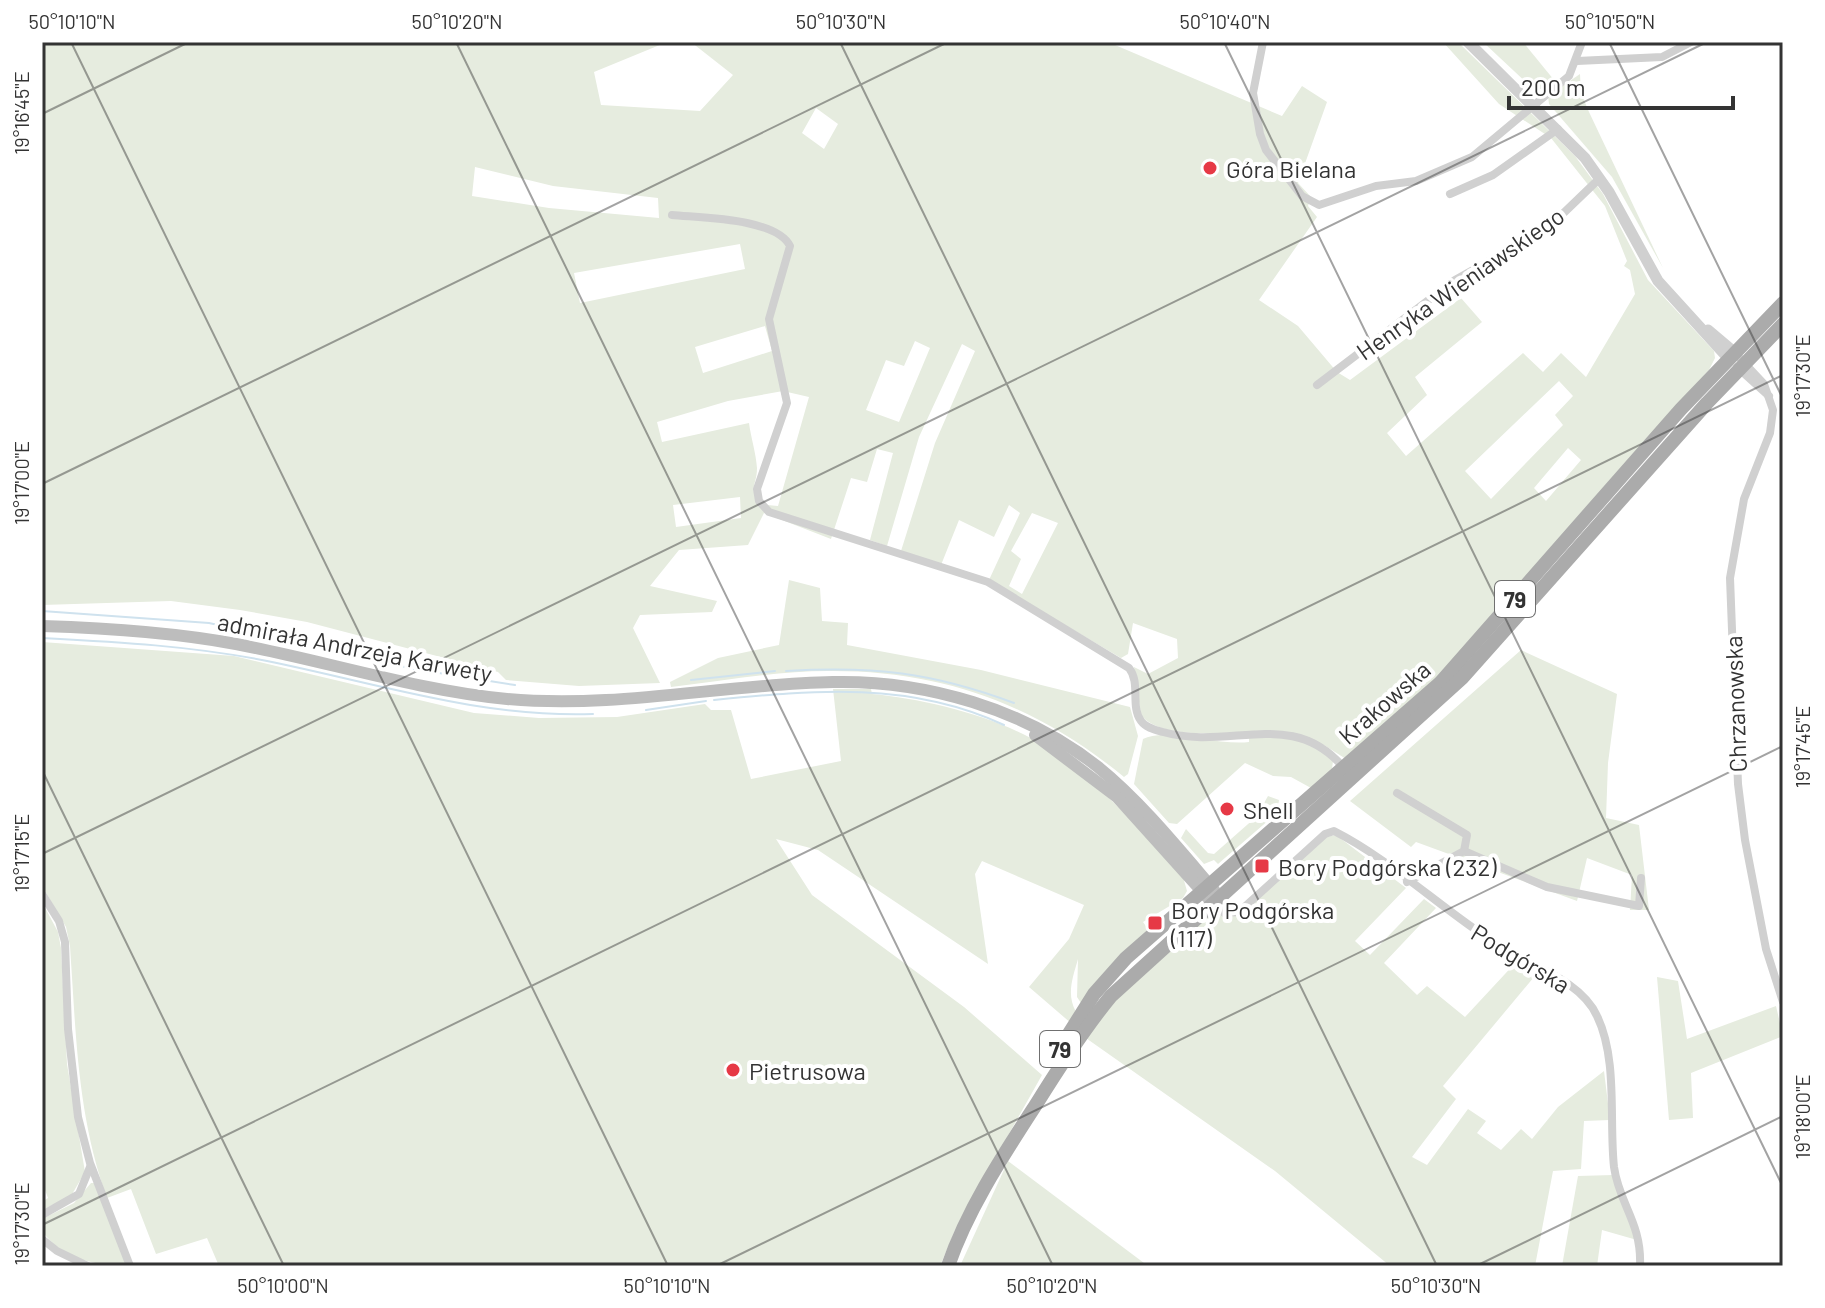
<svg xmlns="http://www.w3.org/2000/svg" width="1825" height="1308" font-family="Barlow,sans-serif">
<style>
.green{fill:#e6ecdf;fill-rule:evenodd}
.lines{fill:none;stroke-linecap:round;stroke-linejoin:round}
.stream{stroke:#cfe2ee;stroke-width:2}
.minor{stroke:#d0d0d0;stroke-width:8}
.tertiary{stroke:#d0d0d0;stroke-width:11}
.secondary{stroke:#bdbdbd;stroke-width:12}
.primary{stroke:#ababab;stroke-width:14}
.ticks{fill:none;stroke:#333;stroke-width:2;stroke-opacity:0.45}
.poi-dot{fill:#e63946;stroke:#fff;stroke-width:3}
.labels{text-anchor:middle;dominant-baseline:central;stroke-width:8;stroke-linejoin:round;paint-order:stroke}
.shield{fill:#fff;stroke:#707070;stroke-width:2}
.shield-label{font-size:22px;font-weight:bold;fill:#333}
.poi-label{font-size:24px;fill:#333;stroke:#fff;text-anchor:start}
.street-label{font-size:24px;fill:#333;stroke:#fff}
.neatline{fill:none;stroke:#333;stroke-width:3}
.ticks-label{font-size:20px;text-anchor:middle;fill:#333}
</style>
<rect width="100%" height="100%" fill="#fff"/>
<g class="green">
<path d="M42,42H667L594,72L601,105L700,111L733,75L691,42H1108L1282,116L1302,86L1327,102L1298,183L1311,197L1308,206L1317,217L1259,300L1298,326L1337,372L1350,380L1461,298L1482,322L1415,377L1427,395L1387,433L1406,456L1523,353L1543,372L1561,353L1586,377L1635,294L1630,270L1624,266L1627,261L1605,206L1551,138L1499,104L1443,42H1458L1575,156L1603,194L1648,280L1714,351L1715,358L1709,370L1447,669L1346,759L1324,745L1321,748L1333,761L1332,769L1311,788L1291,777L1273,776L1245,763L1177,824L1169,823L1134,784L1143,739C1165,727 1218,746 1249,742V732C1222,733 1159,739 1141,715L1134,667L1148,674L1178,658L1177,639L1133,623L1128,654L1121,658L989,580L1020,513L1009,505L994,537L959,520L941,565L901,551L935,443L975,351L962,344L919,437L887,546L870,540L893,453L877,449L867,482L851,478L831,539L764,513L748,545L679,550L650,586L717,601L712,612L640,615L633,628L660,683L579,686L506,680L498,672L307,622L240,610L171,601L42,605ZM816,108L838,124L824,149L802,133ZM475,167L553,186L658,198L659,218L549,208L472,196ZM740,244L745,269L580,303L574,273ZM765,326L772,351L703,373L695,347ZM915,341L930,348L899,422L866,410L886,360L904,366ZM1559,381L1573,396L1555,415L1563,425L1491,499L1465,471ZM783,391L809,397L778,506L758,504C749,485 757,485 757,468C756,453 751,438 749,423L662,442L657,422L728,401ZM1568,448L1581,460L1546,501L1534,488ZM740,497L741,518L676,527L673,505ZM1032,513L1058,523L1022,594L1009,586L1021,559L1011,551Z"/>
<path d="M1483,42H1523L1554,80L1541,89L1531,87Z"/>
<path d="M1580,74L1581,93L1589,112L1663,268L1612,177L1549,104L1548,96Z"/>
<path d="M789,580L820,588L822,621L848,623L847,645L981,670L1130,707L1138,736L1128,774L1124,777C1036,705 943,670 828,671C776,671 723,681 671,687L670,682L718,658L779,645Z"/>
<path d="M42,642L234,656L474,713L539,718L617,717L705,704L711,710H731L751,779L841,761L833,689H871L872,694C926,699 1000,717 1046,747C1099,781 1141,831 1183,877L1187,891L1183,898L1143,922L1148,929L1083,1006L1077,997L1078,959C1073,977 1066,994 1076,1012L1072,1024L1029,987L1069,939L1084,905L982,861L975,874L988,964L818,850L776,839L812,895L964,1007L1042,1075L955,1230L940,1266H219L207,1238L156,1254L131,1189L107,1198C77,1115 76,1033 70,946L66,927L42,886Z"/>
<path d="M1521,650L1617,694L1608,763L1606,818L1639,825L1649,910H1630L1632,875L1587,858L1577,901L1416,842L1411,847L1350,801Z"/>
<path d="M1268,796L1279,800L1277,813L1218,864L1214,860L1204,864L1181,838L1186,829L1208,853L1214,854L1256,817Z"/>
<path d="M1336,835L1406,888L1355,941L1370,955L1424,899L1436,908L1384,963L1417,995L1427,986L1465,1017L1518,960L1539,971L1443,1086L1456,1099L1412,1157L1427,1165L1468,1109L1486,1121L1477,1133L1501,1150L1521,1129L1532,1139L1558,1107L1604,1071L1610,1120L1584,1121L1581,1169L1553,1171L1535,1266H1390L1275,1171L1083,1036L1099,1015L1212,913L1228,917L1240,915L1326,837Z"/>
<path d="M42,902L58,932L61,948L67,1064L85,1172L71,1196L42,1210V1202L48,1198L42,1182Z"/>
<path d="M1657,977L1678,981L1687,1039L1776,1006L1783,1036L1691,1073L1693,1118L1669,1120Z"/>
<path d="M1008,1161L1148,1266H960Z"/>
<path d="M1613,1175L1637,1240L1602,1230L1597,1266H1562L1578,1176Z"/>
<path d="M91,1183H94L128,1266C96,1266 62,1259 42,1231L44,1218L74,1203Z"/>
</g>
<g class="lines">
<g class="stream">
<path d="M42,611L209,623L414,669L515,685"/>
<path d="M42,638C118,642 193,646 267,661C376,683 481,718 593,714"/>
<path d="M786,671C874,666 931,672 1014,703"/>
<path d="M691,680L775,671"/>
<path d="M714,700C815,690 910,681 1004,725"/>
<path d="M646,710L706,701"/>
</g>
<g class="minor">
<path d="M1263,42L1253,93L1260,134L1266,150L1302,196L1319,205L1376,186L1416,181L1472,157L1569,76L1582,42"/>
<path d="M1577,61L1662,57L1691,42"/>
<path d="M1450,194L1493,175L1558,129"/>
<path d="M672,215C701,218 776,218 790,246L769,319L787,403L757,489L759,501L769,512L988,582L1129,668C1141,683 1130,706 1141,721C1146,728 1156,730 1163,732C1230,751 1292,707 1343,767"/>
<path d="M1734,352L1764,384L1773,410L1770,433L1744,499L1730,578L1738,784L1745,840L1766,949L1783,1002"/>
<path d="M1737,367L1769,396"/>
<path d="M1317,385L1455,280L1548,228L1600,178"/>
<path d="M1397,793L1467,835L1464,851L1407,882"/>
<path d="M1464,851L1547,887L1639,906L1641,878"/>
<path d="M42,894L59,921L65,942L68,1029L78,1117L90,1163L130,1266"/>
<path d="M1212,903L1224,913L1239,912L1325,834L1334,831C1399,864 1454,922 1521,958C1548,972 1584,987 1597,1016C1618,1059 1609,1121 1614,1167C1619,1204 1642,1223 1640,1266"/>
<path d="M42,1215L79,1194L90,1167"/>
<path d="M42,1239L57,1251L88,1266"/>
</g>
<g class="tertiary">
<path d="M1468,42L1585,158L1609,192L1658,281L1728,358"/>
<path d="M1708,330L1734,352"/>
</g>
<g class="secondary">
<path d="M42,626C107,628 172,632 236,644C326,661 415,690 507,699C617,709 724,684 833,682C925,680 1025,709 1098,767C1141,802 1178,848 1214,890"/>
<path d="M1035,735L1117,797L1207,897"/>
</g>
<g class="primary">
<path d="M1060,1048L1094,994L1126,958L1440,683L1681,409L1783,303"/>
<path d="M948,1266C968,1208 1004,1154 1037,1103C1060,1066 1083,1030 1111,996L1462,678L1707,403L1783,324"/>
</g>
</g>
<path class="ticks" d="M71,42L668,1266M456,42L1053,1266M840,42L1437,1266M1224,42L1783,1187M1609,42L1783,399M42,114L189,42M42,484L948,42M42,770L284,1266M42,854L1707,42M42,1225L1783,375M716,1266L1783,746M1476,1266L1783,1116"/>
<g class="poi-dot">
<circle cx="1210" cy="168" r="8"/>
<circle cx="1227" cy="809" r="8"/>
<rect x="1254" y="858" width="16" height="16" rx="4"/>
<rect x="1147" y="915" width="16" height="16" rx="4"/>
<circle cx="733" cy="1070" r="8"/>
</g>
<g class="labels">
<g class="shield">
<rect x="1495" y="581" width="40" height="36" rx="6"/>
<rect x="1040" y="1031" width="40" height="36" rx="6"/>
</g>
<g class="shield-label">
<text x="1515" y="599">79</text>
<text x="1060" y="1049">79</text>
</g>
<g class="poi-label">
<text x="1226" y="168">Góra Bielana</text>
<text x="1243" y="809">Shell</text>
<text x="1278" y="866">Bory Podgórska (232)</text>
<text x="1171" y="909">Bory Podgórska<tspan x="1171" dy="28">(117)</tspan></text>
<text x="749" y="1070">Pietrusowa</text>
</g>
<g class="street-label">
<text transform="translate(1460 283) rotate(-35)">Henryka Wieniawskiego</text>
<text transform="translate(355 647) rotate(11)">admirała Andrzeja Karwety</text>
<text transform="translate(1384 702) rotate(-41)">Krakowska</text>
<text transform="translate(1735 704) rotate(-92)">Chrzanowska</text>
<text transform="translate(1521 958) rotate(31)">Podgórska</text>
</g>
</g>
<rect width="1825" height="1308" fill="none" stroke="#ffffff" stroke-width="88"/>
<path d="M1509 96v12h224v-12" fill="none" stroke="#333333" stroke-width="4"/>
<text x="1521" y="96" font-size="24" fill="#333333" stroke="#ffffff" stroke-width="6" paint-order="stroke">200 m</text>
<rect x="44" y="44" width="1737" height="1220" class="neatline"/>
<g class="ticks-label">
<text x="72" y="29">50°10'10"N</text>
<text x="457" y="29">50°10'20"N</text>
<text x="841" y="29">50°10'30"N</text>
<text x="1225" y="29">50°10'40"N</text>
<text x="1610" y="29">50°10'50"N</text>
<text transform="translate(22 113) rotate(-90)" y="7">19°16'45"E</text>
<text transform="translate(1803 376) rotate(-90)" y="7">19°17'30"E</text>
<text transform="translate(22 483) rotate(-90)" y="7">19°17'00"E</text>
<text transform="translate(1803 747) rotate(-90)" y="7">19°17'45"E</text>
<text transform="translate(22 853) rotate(-90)" y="7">19°17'15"E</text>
<text transform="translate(1803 1117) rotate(-90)" y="7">19°18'00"E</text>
<text transform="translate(22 1224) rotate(-90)" y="7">19°17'30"E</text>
<text x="283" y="1293">50°10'00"N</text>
<text x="667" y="1293">50°10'10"N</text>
<text x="1052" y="1293">50°10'20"N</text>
<text x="1436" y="1293">50°10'30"N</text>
</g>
</svg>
